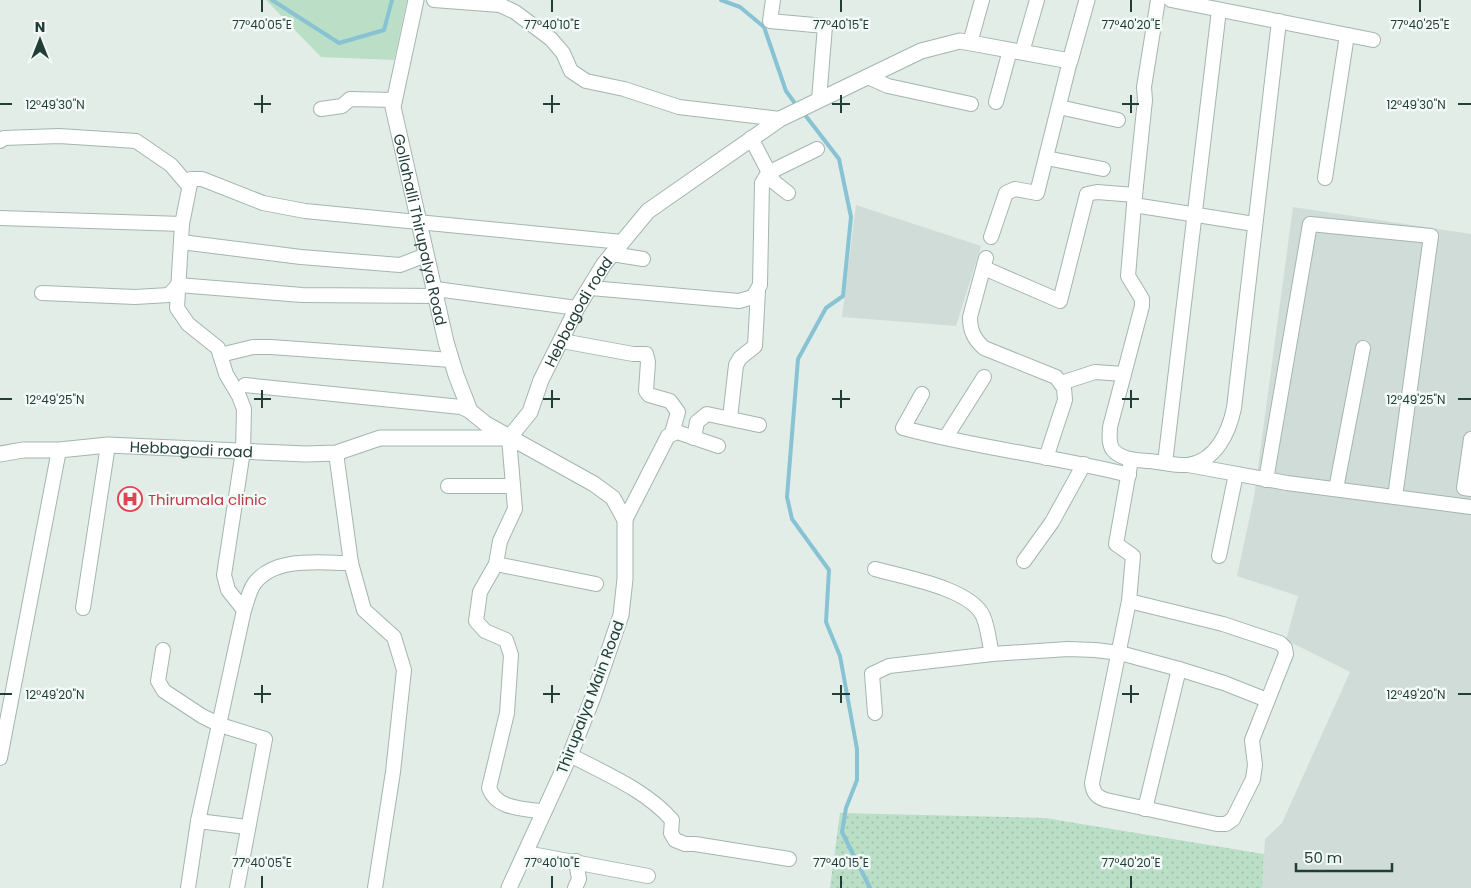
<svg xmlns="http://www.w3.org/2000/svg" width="1471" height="888" font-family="Poppins,sans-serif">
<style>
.built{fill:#d0dcd7}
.grass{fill:url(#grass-dots)}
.green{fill:#badec6}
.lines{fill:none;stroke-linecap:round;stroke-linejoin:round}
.stream{stroke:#88c3d3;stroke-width:4}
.minor-casing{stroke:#a4b5b0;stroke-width:16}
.tertiary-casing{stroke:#a4b5b0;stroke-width:17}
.minor{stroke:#fff;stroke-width:14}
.tertiary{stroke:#fff;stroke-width:15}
.ticks{fill:none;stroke:#213e38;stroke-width:2}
.labels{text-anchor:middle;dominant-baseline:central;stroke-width:5;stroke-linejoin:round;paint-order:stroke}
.street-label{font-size:15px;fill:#213e38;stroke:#f2f9f6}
.health-label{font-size:15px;fill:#be3a42;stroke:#f2f9f6;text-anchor:start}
.ticks-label{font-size:12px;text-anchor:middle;fill:#213e38;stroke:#f2f9f6;stroke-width:5;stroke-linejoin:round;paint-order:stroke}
</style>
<defs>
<pattern id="grass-dots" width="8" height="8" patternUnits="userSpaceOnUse" patternTransform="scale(1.25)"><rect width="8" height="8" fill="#badec6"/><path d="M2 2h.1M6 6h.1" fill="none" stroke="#a0c0ab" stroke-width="1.8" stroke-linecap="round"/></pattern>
</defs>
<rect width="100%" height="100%" fill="#e2ede8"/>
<g class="built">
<path d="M856,205L981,246L956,326L842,317Z"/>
<path d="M1293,207L1471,234V888H1262L1265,839L1282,823L1350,672L1286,640L1298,596L1237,576L1254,497Z"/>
</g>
<path class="grass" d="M840,813L1045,818L1264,854L1262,888H830Z"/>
<path class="green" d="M266,0H407L394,60L321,57Z"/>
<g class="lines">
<g class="stream">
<path d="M272,0L339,43L384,30L392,0"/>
<path d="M721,0L740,7L764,27L786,91L797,106"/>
<path d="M802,111L839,159L851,217L843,296L826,308L798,359L787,497L792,519L829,570L826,622L840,656L857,749V780L846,808L842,832L870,888"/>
</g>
<defs>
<g id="minor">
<path d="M434,0L500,5L515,12L551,39L563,53L571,71L586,81L624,89L679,107L780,119"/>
<path d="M773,0L770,21L825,26L819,100"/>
<path d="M1158,0L1144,87L1145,100L1134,205L1254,224"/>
<path d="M1171,0L1373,40"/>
<path d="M970,43L982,0"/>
<path d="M1022,52L1037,0"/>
<path d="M868,77L888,86L971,104"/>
<path d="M996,102L1010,50"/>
<path d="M1059,107L1118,120"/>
<path d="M321,109L342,106L350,99L395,100"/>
<path d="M751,138L774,182L788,193"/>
<path d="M0,141L4,138L59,136L136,141L171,165L188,185"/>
<path d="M1046,158L1103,169"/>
<path d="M1325,178L1347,35"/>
<path d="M1134,205L1128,276L1142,299V306L1110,427C1110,434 1108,443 1113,450C1122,460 1137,460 1149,461C1162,462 1176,466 1188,465C1216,461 1229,432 1234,408L1279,21"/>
<path d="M0,218L182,224"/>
<path d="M991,237L1006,193L1015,189L1037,193L1070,61"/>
<path d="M181,242L301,257L400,265L426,255"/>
<path d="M612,254L643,259"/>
<path d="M986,258L970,317C970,331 974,339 984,348L1056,377L1064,388L1065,400L1046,458"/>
<path d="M984,268L1060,301L1087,194L1097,192L1135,195"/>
<path d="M178,285L302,295L437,296"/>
<path d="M591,288L739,301L753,297L760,285L762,183L768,173L817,149"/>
<path d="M436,289L577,308"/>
<path d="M42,293L135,297L169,295L178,285"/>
<path d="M562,341L633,354H646L648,362L646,391L649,395L670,401L678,412L672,433"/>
<path d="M220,355L253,347H271L451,360"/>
<path d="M1061,383L1095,372L1124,374"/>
<path d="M245,385L461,407L470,411"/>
<path d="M922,394L903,428C977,448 1054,456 1129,475"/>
<path d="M730,418L736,365L740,358L755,346L758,291"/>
<path d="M946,437L984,377"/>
<path d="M509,438L515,509L500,541L496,564L596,584"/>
<path d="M694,438L697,422L707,414L759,425"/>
<path d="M1471,439L1464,488L1471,489"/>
<path d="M336,453L351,563L364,610L394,637L404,670L393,772L375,888"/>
<path d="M1165,463L1219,10"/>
<path d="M1188,465L1287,483L1471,507"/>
<path d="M1266,480L1310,224L1431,236L1395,497"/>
<path d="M448,486H513"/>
<path d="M1336,489L1363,348"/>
<path d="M625,520L668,436L677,432L718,446"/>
<path d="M1219,556L1236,474"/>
<path d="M1024,561L1052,522L1084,464"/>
<path d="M496,564L480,592L476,621L485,631L506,640L511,655L507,713L489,788C497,810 524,808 544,812"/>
<path d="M875,569C903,577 970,588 983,616C988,627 989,642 992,654"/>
<path d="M1129,601L1223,624L1280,643L1285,648L1286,654L1252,740L1255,765L1253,779L1233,819L1226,824H1217L1106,800C1096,797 1093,792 1092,783L1129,601L1133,556L1116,544L1131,460"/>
<path d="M83,608L108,445"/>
<path d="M244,610L228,590L224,575L243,451L244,409L239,396L226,374L218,348L188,324L177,308L182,224L191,179H202L263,203L305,211L622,242"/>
<path d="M163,650L158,681L164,691L202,716L220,725L265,739L237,888"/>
<path d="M875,713L872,674L889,666L992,654L1068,649L1095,650L1120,653L1179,669L1224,683L1267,700"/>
<path d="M570,755C604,773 646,790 672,820L671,833L675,840L685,844H695L789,859"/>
<path d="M0,758L59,450"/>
<path d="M1145,809L1179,669"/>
<path d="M198,821L247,827"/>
<path d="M526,853L648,876"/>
<path d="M188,888L198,821L244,610C247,602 249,591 254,584C274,556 320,563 351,563"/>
<path d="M575,888L579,879L576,861"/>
</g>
<g id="tertiary">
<path id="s1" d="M416,0L393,107L446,342L456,375L470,411L486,424L594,484L613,498L625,520V579L621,615L593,697L570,755L509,888"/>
<path id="s2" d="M509,438L530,412L541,380L577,308L604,264L648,211L780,119L921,51L960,41L1070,61L1087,0"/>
<path id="s3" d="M0,454L23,450H59L108,445L306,454L336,453L380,438H508"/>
</g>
</defs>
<use href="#minor" class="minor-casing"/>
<use href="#tertiary" class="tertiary-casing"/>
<use href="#minor" class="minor"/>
<use href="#tertiary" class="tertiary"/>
</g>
<path class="ticks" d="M262,0V12M552,0V12M841,0V12M1131,0V12M1420,0V12M262,95V113M552,95V113M841,95V113M1131,95V113M0,104H12M254,104H271M543,104H560M832,104H850M1122,104H1139M1458,104H1471M262,390V408M552,390V408M841,390V408M1131,390V408M0,399H12M254,399H271M543,399H560M832,399H850M1122,399H1139M1458,399H1471M262,685V703M552,685V703M841,685V703M1131,685V703M0,694H12M254,694H271M543,694H560M832,694H850M1122,694H1139M1458,694H1471M262,876V888M552,876V888M841,876V888M1131,876V888"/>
<defs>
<symbol id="hospital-ring" viewBox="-11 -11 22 22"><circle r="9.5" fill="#f2f9f6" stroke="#e0444e" stroke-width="1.5"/><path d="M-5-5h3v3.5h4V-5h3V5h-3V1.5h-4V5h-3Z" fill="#e0444e"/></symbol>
</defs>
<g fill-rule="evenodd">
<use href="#hospital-ring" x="116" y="485" width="28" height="28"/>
</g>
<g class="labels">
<g class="street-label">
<text stroke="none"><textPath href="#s1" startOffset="235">Gollahalli Thirupalya Road</textPath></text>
<text stroke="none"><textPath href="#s2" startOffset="145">Hebbagodi road</textPath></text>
<text stroke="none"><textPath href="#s3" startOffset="192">Hebbagodi road</textPath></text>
<text transform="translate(590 697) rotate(-69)">Thirupalya Main Road</text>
</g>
<g class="health-label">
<text x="148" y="499">Thirumala clinic</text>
</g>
</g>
<g class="ticks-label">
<text x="262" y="29">77°40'05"E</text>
<text x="552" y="29">77°40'10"E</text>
<text x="841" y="29">77°40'15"E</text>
<text x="1131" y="29">77°40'20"E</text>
<text x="1420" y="29">77°40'25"E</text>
<text x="55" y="109">12°49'30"N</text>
<text x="1416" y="109">12°49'30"N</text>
<text x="55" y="404">12°49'25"N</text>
<text x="1416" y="404">12°49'25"N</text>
<text x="55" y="699">12°49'20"N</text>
<text x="1416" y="699">12°49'20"N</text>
<text x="262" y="867">77°40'05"E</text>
<text x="552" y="867">77°40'10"E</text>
<text x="841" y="867">77°40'15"E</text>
<text x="1131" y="867">77°40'20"E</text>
</g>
<g transform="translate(40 40)" stroke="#f2f9f6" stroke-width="4" paint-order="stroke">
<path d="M0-4L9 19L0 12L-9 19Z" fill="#213e38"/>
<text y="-8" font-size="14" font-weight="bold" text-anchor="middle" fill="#213e38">N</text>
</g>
<path d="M1296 863v8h96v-8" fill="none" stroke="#213e38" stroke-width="2.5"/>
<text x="1304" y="863" font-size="15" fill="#213e38" stroke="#f2f9f6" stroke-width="4" paint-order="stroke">50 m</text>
</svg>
